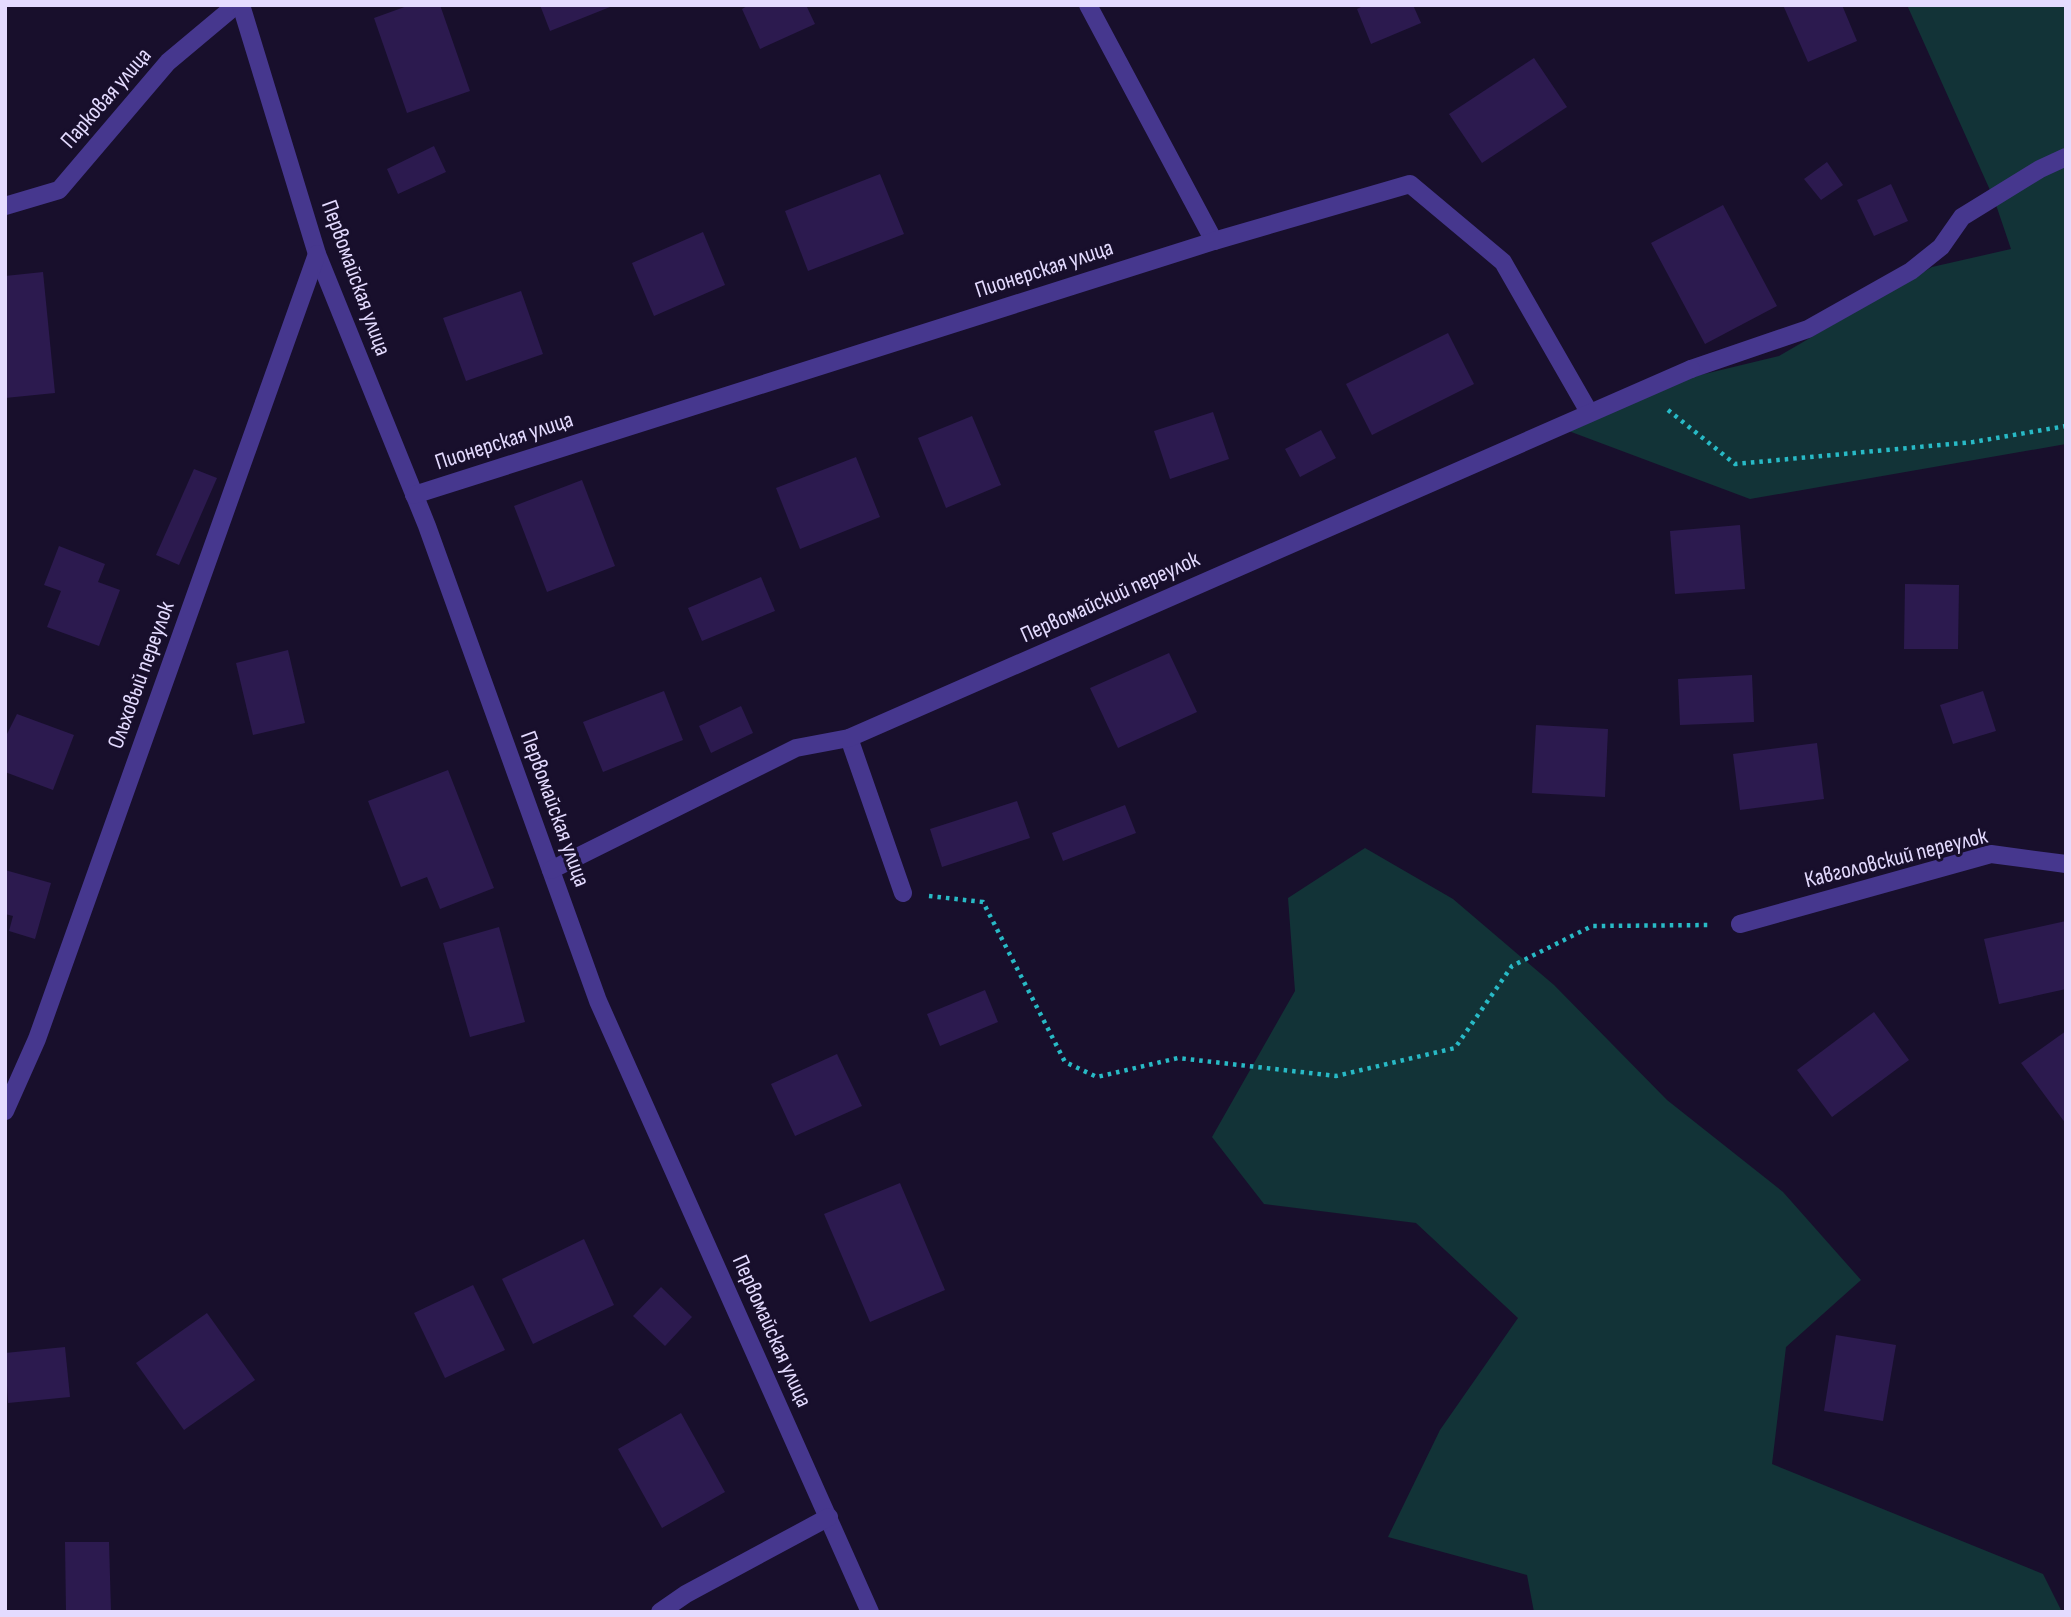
<svg xmlns="http://www.w3.org/2000/svg" width="2071" height="1617" font-family="'Sofia Sans Condensed',sans-serif">
<style>
.green{fill:#123337}
.building{fill:#2c1a4f}
.lines{fill:none;stroke-linecap:round;stroke-linejoin:round}
.path{stroke:#28bac6;stroke-width:4.5;stroke-dasharray:3.5 5;stroke-linecap:butt}
.lane{stroke:#46378e;stroke-width:18}
.street{stroke:#46378e;stroke-width:18}
.labels{text-anchor:middle;dominant-baseline:central;stroke-width:6;stroke-linejoin:round;paint-order:stroke}
.street-label{font-size:23px;fill:#e4dbff;stroke:#180f2c}
</style>
<rect width="100%" height="100%" fill="#180f2c"/>
<g class="green">
<path d="M1907,5H2066V444L1750,499L1566,430L1692,377L1779,356L1932,267L2011,249L1994,199Z"/>
<path d="M1365,848L1453,899L1554,985L1667,1100L1783,1192L1861,1280L1786,1347L1772,1464L2043,1574L2062,1612H1534L1527,1575L1388,1537L1440,1430L1518,1318L1416,1223L1264,1204L1212,1137L1295,991L1288,898Z"/>
</g>
<g class="building">
<path d="M410,5H440L470,91L407,113L374,18Z"/>
<path d="M540,5H615L550,31Z"/>
<path d="M749,5H806L815,24L760,49L742,9Z"/>
<path d="M1365,5H1413L1421,23L1371,44L1357,9Z"/>
<path d="M1783,5H1842L1857,41L1808,62Z"/>
<path d="M1534,58L1567,107L1482,163L1449,114Z"/>
<path d="M434,146L446,172L398,194L387,169Z"/>
<path d="M1827,162L1843,185L1821,200L1804,179Z"/>
<path d="M880,174L904,234L808,271L785,211Z"/>
<path d="M1891,184L1908,221L1874,236L1857,200Z"/>
<path d="M1723,205L1777,306L1705,344L1651,243Z"/>
<path d="M703,232L725,285L654,316L632,263Z"/>
<path d="M43,272L55,393L5,398V276Z"/>
<path d="M521,291L543,354L466,381L443,318Z"/>
<path d="M1448,333L1474,384L1372,435L1346,384Z"/>
<path d="M1213,412L1229,459L1170,479L1154,431Z"/>
<path d="M972,416L1001,485L946,508L918,438Z"/>
<path d="M1321,430L1336,458L1300,477L1285,449Z"/>
<path d="M856,457L880,517L800,549L776,488Z"/>
<path d="M194,469L217,478L179,565L156,555Z"/>
<path d="M582,480L615,566L547,592L514,506Z"/>
<path d="M1740,525L1745,589L1675,594L1670,531Z"/>
<path d="M59,546L105,564L98,582L120,590L99,646L47,627L61,591L44,585Z"/>
<path d="M761,577L775,611L702,641L688,608Z"/>
<path d="M1905,584L1959,585L1958,649H1904Z"/>
<path d="M288,650L305,723L253,735L236,663Z"/>
<path d="M1169,653L1197,712L1118,748L1090,688Z"/>
<path d="M1752,675L1754,722L1680,725L1678,679Z"/>
<path d="M664,691L683,740L603,772L583,722Z"/>
<path d="M1983,691L1996,731L1953,744L1940,705Z"/>
<path d="M741,706L753,733L711,753L699,726Z"/>
<path d="M17,714L74,735L53,790L5,772V738Z"/>
<path d="M1536,725L1608,729L1605,797L1532,793Z"/>
<path d="M1817,743L1824,799L1740,810L1733,754Z"/>
<path d="M448,770L494,888L440,909L427,877L401,887L368,801Z"/>
<path d="M1017,801L1030,838L942,867L930,829Z"/>
<path d="M1125,805L1136,833L1063,861L1052,833Z"/>
<path d="M5,870L51,883L35,939L9,931L13,916L5,914Z"/>
<path d="M2066,921V989L1999,1004L1984,939Z"/>
<path d="M499,927L525,1022L470,1037L443,943Z"/>
<path d="M985,990L998,1022L940,1046L927,1014Z"/>
<path d="M1874,1012L1909,1060L1832,1117L1797,1070Z"/>
<path d="M2066,1031V1124L2021,1063Z"/>
<path d="M837,1054L862,1106L795,1136L771,1084Z"/>
<path d="M900,1183L945,1290L870,1322L824,1214Z"/>
<path d="M584,1239L614,1305L533,1344L502,1279Z"/>
<path d="M473,1285L505,1350L445,1378L414,1313Z"/>
<path d="M661,1287L692,1317L665,1346L633,1316Z"/>
<path d="M207,1313L255,1380L184,1430L136,1363Z"/>
<path d="M1836,1335L1896,1345L1883,1421L1824,1411Z"/>
<path d="M65,1347L70,1397L8,1403L5,1353Z"/>
<path d="M681,1413L725,1492L662,1528L618,1449Z"/>
<path d="M65,1542H109L111,1612H66Z"/>
</g>
<g class="lines">
<g class="path">
<path d="M1668,410L1735,464L1973,442L2066,426"/>
<path d="M929,896L983,902L1065,1062L1097,1077L1178,1058L1336,1076L1455,1048L1512,966L1592,926L1712,925"/>
</g>
<g class="lane">
<path d="M1088,5L1214,241"/>
<path d="M5,206L59,190L168,62L236,5"/>
<path d="M1691,369L1808,329L1911,271L1941,247L1962,217L2040,169L2066,157"/>
<path d="M849,738L903,893"/>
</g>
<g class="street">
<path d="M241,5L317,254L427,526L598,1001L870,1612"/>
<path d="M414,495L1214,241L1410,184L1503,262L1589,412"/>
<path d="M551,870L796,748L849,738L1691,369"/>
<path d="M1740,924L1991,854L2066,864"/>
<path d="M5,1111L37,1039L317,254"/>
<path d="M660,1612L686,1594L829,1517"/>
</g>
</g>
<g class="labels">
<g class="street-label">
<text transform="translate(106 98) rotate(-49)">Парковая улица</text>
<text transform="translate(1044 269) rotate(-18)">Пионерская улица</text>
<text transform="translate(356 278) rotate(70)">Первомайская улица</text>
<text transform="translate(504 441) rotate(-18)">Пионерская улица</text>
<text transform="translate(1110 597) rotate(-24)">Первомайский переулок</text>
<text transform="translate(141 675) rotate(-70)">Ольховый переулок</text>
<text transform="translate(555 809) rotate(70)">Первомайская улица</text>
<text transform="translate(1896 858) rotate(-14)">Кавголовский переулок</text>
<text transform="translate(772 1331) rotate(66)">Первомайская улица</text>
</g>
</g>
<rect width="2071" height="1617" fill="none" stroke="#e4dbff" stroke-width="14"/>
</svg>
